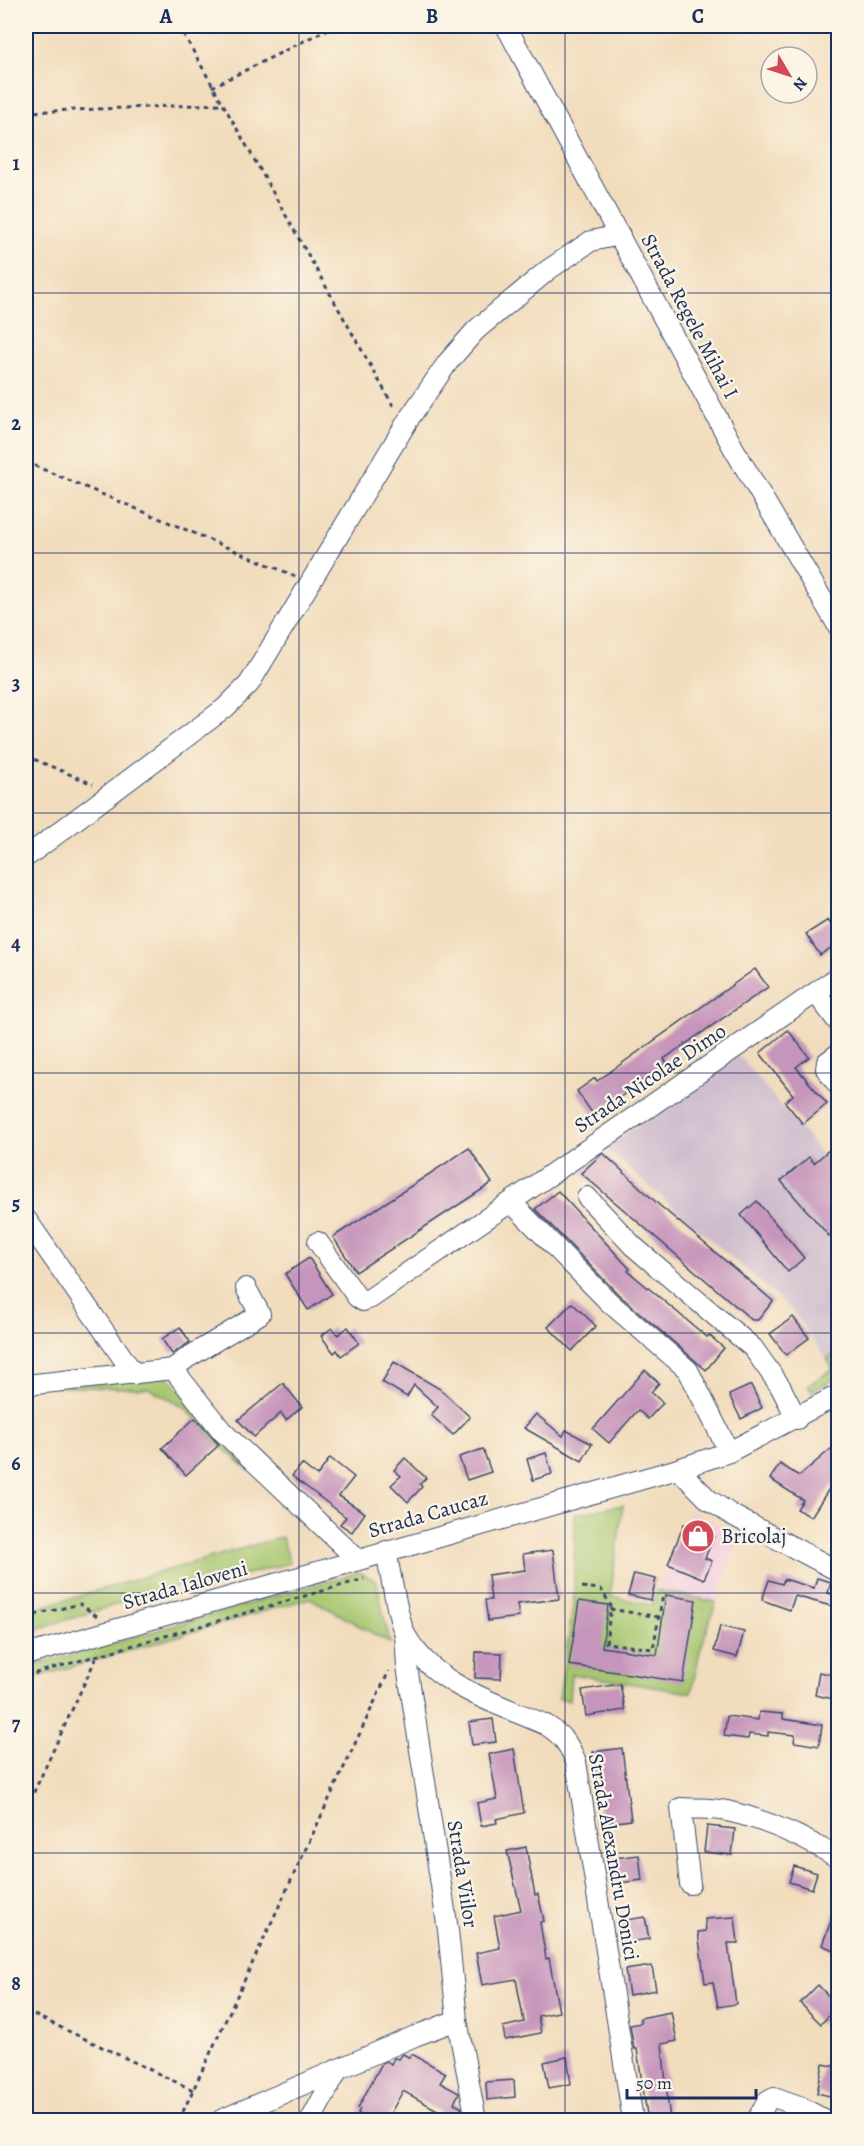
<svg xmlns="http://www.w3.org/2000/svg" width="864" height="2146" font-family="Alegreya,serif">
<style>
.built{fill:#f3cfdf}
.industrial{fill:#cfbdce}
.green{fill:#a6c66e;stroke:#607a66;stroke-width:1.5}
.building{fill:#c695bb}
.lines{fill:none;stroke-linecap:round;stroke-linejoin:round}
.minor-casing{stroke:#3b496c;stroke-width:22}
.path{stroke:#3b496c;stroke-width:3;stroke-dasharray:4.5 4.5;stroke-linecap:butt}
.minor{stroke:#fff;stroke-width:20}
.grid{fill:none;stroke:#1b2f5e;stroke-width:1.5;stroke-opacity:0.55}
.labels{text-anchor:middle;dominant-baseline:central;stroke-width:4.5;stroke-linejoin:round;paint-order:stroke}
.street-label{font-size:21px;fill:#1b2f5e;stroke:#fcf5e5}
.poi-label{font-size:21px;fill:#1b2f5e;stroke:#fcf5e5;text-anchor:start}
.neatline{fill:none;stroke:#1b2f5e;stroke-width:2}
.grid-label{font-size:20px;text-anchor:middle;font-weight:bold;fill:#1b2f5e}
</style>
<rect width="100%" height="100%" fill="#fcf5e5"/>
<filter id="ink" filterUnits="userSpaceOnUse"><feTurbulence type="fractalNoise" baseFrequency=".0167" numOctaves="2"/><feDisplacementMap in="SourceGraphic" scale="12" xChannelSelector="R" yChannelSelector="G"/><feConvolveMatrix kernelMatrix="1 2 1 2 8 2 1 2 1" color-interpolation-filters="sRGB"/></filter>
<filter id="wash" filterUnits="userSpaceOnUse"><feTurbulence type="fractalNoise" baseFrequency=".008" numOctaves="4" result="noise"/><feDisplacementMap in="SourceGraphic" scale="24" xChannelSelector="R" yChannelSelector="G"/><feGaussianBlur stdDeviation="1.35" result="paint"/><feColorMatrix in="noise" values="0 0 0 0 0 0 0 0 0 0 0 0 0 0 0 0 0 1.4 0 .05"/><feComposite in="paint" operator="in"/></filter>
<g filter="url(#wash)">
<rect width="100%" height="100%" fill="#f1dcbc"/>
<path class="built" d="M690,1511L741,1533L716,1602L657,1590Z"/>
<path class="industrial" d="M735,1057H740L838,1173V1351L827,1359L791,1309L605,1148Z"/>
<g class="green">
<path d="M838,1351V1377L812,1391L808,1385L833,1369L827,1359Z"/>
<path d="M167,1375L250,1471L219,1445L185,1407L148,1388L55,1387Z"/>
<path d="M623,1505L610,1596L652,1605L657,1590L716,1602L700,1651L691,1693L571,1674L569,1700L559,1699L574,1600L575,1514Z"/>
<path d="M282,1537L290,1563L224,1580L217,1574L26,1632V1611Z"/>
<path d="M359,1572L376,1581L390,1643L310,1598L26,1680V1668Z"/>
</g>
<g id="blocks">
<g class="building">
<path d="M828,920L838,936V943L820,955L806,934Z"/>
<path d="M755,969L768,987L664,1059L667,1063L594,1116L577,1091L595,1078L597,1081Z"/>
<path d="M788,1030L809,1057L796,1067L827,1104L803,1124L785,1102L793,1095L760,1053Z"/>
<path d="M838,1142V1228L829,1236L781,1181L809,1157L814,1163Z"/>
<path d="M469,1148L492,1183L356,1272L333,1237Z"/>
<path d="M603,1153L658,1204L773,1301L758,1320H752L581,1173Z"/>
<path d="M558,1191L630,1269L628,1271L707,1337L709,1335L724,1348L706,1370L618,1294L535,1209Z"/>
<path d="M757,1201L804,1258L788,1272L741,1215Z"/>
<path d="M309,1258L332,1294L308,1310L285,1274Z"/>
<path d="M572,1303L596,1326L572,1351L548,1327Z"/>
<path d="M793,1317L809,1338L786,1355L770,1334Z"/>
<path d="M180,1327L190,1342L172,1354L162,1339Z"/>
<path d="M348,1327L359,1343L341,1356L337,1350L334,1353L321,1336L332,1328L338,1335Z"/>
<path d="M394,1362L440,1389L470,1417L453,1435L431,1415L438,1407L414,1385L407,1397L382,1382Z"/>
<path d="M645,1370L659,1383L651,1392L663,1403L648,1419L638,1410L609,1443L593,1429Z"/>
<path d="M283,1383L302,1407L286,1420L281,1413L254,1437L238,1420Z"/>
<path d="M751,1385L762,1408L741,1419L729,1395Z"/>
<path d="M536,1414L563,1436L566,1430L592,1444L582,1461L524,1428Z"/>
<path d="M195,1418L219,1445L186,1475L162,1448Z"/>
<path d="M838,1443V1492L832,1484L811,1517L797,1509L803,1500L770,1479L780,1464L799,1476Z"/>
<path d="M483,1449L491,1472L467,1480L459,1457Z"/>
<path d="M546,1453L552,1474L533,1480L527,1459Z"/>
<path d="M330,1458L354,1477L339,1496L365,1513L352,1532L340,1524L346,1517L292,1476L302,1464L317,1476Z"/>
<path d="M405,1458L426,1478L420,1484L422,1487L408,1502L391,1485L401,1476L394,1470Z"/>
<path d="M684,1524L714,1536L705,1558L712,1561L704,1579L668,1564Z"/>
<path d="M553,1550L559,1599L517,1604L519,1617L488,1621L485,1600H491L488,1575L525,1570L523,1554Z"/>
<path d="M634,1574L656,1579L651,1600L628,1595Z"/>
<path d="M817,1578L831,1582L828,1593L838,1596V1608L795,1596L790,1610L762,1600L769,1580L782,1584L784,1579L814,1588Z"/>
<path d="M666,1595L696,1600L683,1682L569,1665L579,1601L608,1605L602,1647L657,1655Z"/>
<path d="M720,1626L744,1632L737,1657L714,1651Z"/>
<path d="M476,1652L502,1653L501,1679L475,1678Z"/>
<path d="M819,1672L838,1676V1700L815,1695Z"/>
<path d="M620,1684L625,1710L586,1716L582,1690Z"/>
<path d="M759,1712L783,1714V1719L822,1725L819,1746L794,1742L795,1735L768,1732V1736L749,1734L748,1739L724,1736L727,1716L758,1720Z"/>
<path d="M493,1719L496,1742L472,1745L469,1722Z"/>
<path d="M622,1748L631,1820L601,1824L593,1752Z"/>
<path d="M514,1749L524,1813L496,1819L497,1823L481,1826L477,1803L497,1799L489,1754Z"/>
<path d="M707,1826L735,1829L732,1855L704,1852Z"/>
<path d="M526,1847L535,1895L538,1894L544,1921L540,1922L546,1959L549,1958L559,2012L538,2016L541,2033L505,2040L503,2027L524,2022L516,1979L482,1985L476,1953L500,1948L494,1916L521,1910L507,1851Z"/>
<path d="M639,1855L642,1880L611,1884L607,1859Z"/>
<path d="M794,1866L817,1873L812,1889L789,1882Z"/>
<path d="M837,1905H838V1952L822,1945Z"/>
<path d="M645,1917L649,1939L623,1943L619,1921Z"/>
<path d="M735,1917L738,1943H728L736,2004L718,2007L713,1982L705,1983L698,1932L706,1931L705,1919Z"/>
<path d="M652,1966L656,1990L629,1995L625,1970Z"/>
<path d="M818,1985L838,2006L821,2024L800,2003Z"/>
<path d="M671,2012L677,2041L662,2044L670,2121H648L637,2049H634L630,2025L641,2023L640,2018Z"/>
<path d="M403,2054L410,2058L412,2054L446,2073L440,2083L459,2093L454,2103L462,2108L454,2121H436L441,2112L403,2091L386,2121H370L358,2113L360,2109L358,2108L382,2063L387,2061L391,2064L394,2058L399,2059Z"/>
<path d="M567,2057L571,2084L549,2088L544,2062Z"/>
<path d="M823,2064L838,2067V2098L817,2093Z"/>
<path d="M514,2080L515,2097L487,2100L486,2082Z"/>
</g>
</g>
</g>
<g filter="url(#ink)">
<use href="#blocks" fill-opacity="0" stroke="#3b496c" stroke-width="1.5"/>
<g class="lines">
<defs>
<g id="minor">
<path d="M506,26L734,449L838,626"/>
<path d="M26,857L225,708L249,684L410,417L448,362L476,330L548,270L591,241L620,235"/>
<path d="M816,993L838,1022"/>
<path d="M838,1054L827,1062L826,1069L838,1085"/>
<path d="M587,1197L633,1246L753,1348L780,1386L797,1419"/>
<path d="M511,1202L610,1303L688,1370L729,1452"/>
<path d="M26,1219L134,1374"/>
<path d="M318,1242L357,1297L363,1301L371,1298L838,977"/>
<path d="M246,1288L260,1314L187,1358L173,1369L222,1431L357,1559"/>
<path d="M26,1385L173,1369"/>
<path d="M678,1469L709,1500L732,1515L838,1571"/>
<path d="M386,1551C390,1570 398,1622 406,1636C434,1686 497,1703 546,1725C562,1735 569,1744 576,1762L633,2120"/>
<path d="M405,1635L407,1666L448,1930L457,2020L476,2120"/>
<path d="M26,1655L678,1469L729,1452L838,1395"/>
<path d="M690,1884L681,1808C696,1809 713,1808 727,1811C767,1820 804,1837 838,1858"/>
<path d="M221,2120L415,2036L457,2020"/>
<path d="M311,2120L338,2069"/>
<path d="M757,2120L767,2101L774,2097L799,2106L825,2120"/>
</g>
</defs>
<use href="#minor" class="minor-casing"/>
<g class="path">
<path d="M179,26L395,409"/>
<path d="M212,87L334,26"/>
<path d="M26,112L221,104"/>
<path d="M26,462L295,576"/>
<path d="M26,756L93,784"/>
<path d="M582,1587L601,1589L611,1606L606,1643L653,1649L663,1595"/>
<path d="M610,1609L659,1617"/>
<path d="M26,1617L80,1604L97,1616"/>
<path d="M26,1676L364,1579"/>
<path d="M26,1809L97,1656"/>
<path d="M26,2011L193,2090"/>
<path d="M179,2120L389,1671"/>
</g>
<use href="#minor" class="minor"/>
</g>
</g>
<path class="grid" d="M299,26V2120M565,26V2120M26,293H838M26,553H838M26,813H838M26,1073H838M26,1333H838M26,1593H838M26,1853H838"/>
<defs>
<symbol id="shop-disc" viewBox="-11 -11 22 22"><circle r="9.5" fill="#d1495b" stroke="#fcf5e5"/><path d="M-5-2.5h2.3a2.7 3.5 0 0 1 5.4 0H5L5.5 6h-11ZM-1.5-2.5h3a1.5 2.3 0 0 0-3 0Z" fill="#fff"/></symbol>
</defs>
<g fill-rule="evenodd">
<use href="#shop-disc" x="679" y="1517" width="38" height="38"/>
</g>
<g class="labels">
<g class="street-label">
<text transform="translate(690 316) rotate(62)">Strada Regele Mihai I</text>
<text transform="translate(650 1078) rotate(-34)">Strada Nicolae Dimo</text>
<text transform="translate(428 1514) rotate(-16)">Strada Caucaz</text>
<text transform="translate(185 1585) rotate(-16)">Strada Ialoveni</text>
<text transform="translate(614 1857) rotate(80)">Strada Alexandru Donici</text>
<text transform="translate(463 1874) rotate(81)">Strada Viilor</text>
</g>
<g class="poi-label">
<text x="721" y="1536">Bricolaj</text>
</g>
</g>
<rect width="864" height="2146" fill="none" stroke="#fcf5e5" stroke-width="66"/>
<g transform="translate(789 75) rotate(129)"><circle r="28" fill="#fcf5e5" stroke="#a2a6af" stroke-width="1.5"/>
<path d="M0-4.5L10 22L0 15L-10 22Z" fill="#d1495b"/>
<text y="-9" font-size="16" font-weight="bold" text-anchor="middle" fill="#1b2f5e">N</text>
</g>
<path d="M627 2089v9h129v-9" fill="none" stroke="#1b2f5e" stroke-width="3"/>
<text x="636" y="2089" font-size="18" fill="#1b2f5e" stroke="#fcf5e5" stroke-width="4.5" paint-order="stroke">50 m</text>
<rect x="33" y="33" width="798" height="2080" class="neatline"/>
<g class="grid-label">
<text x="166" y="23">A</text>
<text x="432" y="23">B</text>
<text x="698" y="23">C</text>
<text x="16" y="170">1</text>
<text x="16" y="430">2</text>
<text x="16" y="690">3</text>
<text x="16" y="950">4</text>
<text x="16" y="1210">5</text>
<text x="16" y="1470">6</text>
<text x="16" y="1730">7</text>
<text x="16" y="1990">8</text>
</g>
</svg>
